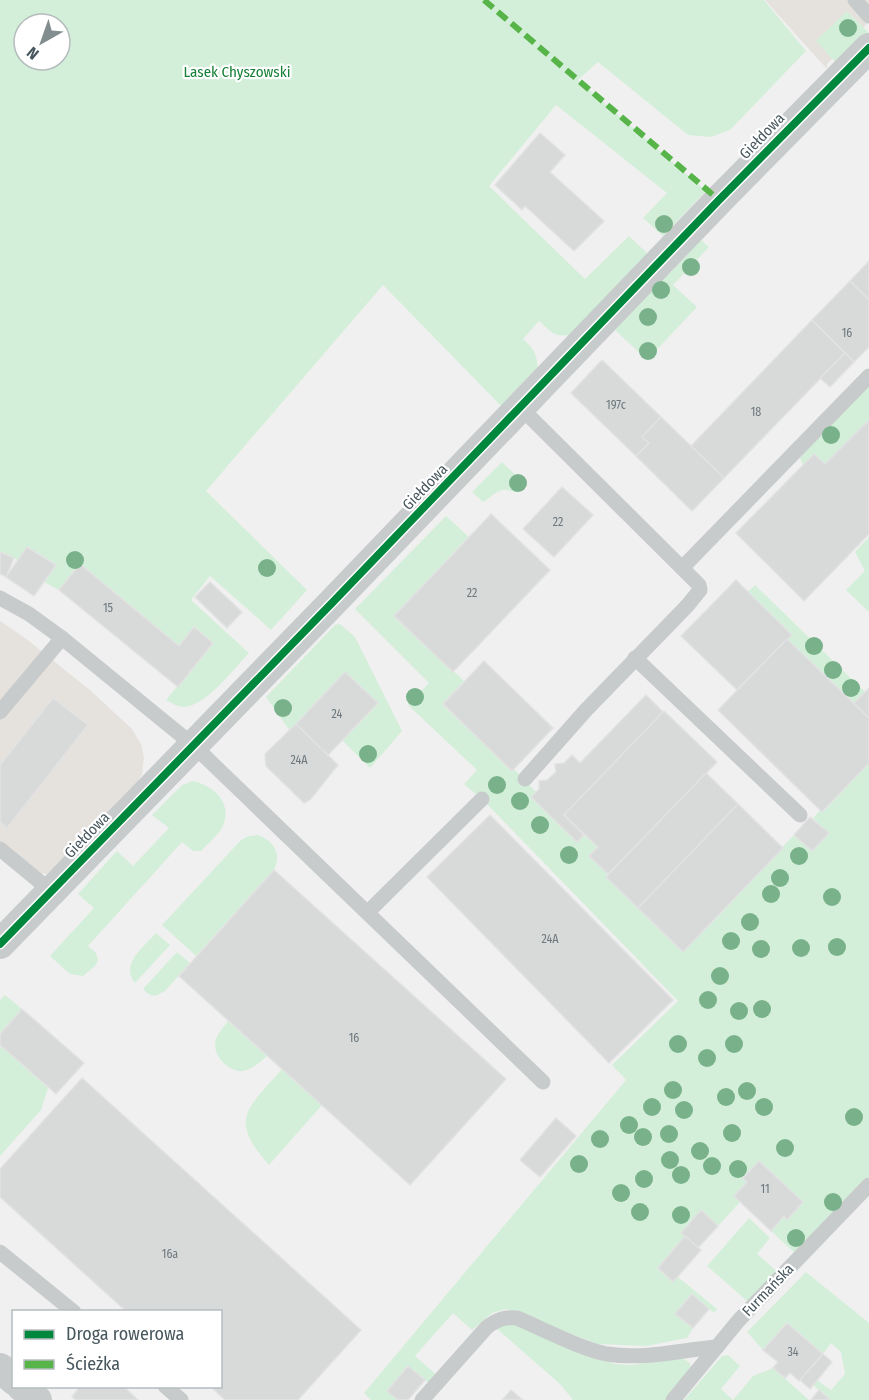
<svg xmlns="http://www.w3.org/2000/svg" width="869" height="1400" font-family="'Fira Sans Condensed',sans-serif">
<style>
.commercial{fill:#e5e2de}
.green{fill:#d4efd9;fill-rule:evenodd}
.building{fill:#d8d9d9;stroke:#e2e2e3;stroke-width:1.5}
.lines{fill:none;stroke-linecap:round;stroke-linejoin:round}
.service{stroke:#c8cbcc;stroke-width:15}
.minor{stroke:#c8cbcc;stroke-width:30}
.quiet{stroke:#57b448;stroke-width:6;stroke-dasharray:12 6;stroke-linecap:butt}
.cycleway-casing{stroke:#fff;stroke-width:11}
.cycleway{stroke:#00873e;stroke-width:8}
.tree{fill:#79b28a}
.labels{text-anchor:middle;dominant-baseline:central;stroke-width:4.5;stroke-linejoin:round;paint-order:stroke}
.number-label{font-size:12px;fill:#6c787d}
.park-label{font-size:15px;fill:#168036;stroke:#fff}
.street-label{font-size:15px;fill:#47575d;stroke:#fff}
</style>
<rect width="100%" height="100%" fill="#f1f0f0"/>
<g class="commercial">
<path d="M765,0H869V22L827,64V69Z"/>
<path d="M0,621L25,638L91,691L132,729L141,744L144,758L142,774L134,788L47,874L40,873L0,843Z"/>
</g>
<g class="green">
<path d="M0,0H764L806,51L730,130L711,137L688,135L598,62L578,80L706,191L663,236L643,218L667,193L556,105L489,186L585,279L629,236L648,254L571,334C554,339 551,331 539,321L523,339C536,351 537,355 538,372L503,408L383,285L206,491L307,590L271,630L210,576L191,600L249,653C234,669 206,706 184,707C177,707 172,703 166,700L213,643L195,627L179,646L80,564L59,590L44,582L56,565L27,547L18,560L0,552ZM24,24H60V60H24Z"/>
<path d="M847,11L869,33L837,64L816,41Z"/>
<path d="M700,239L709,247L673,285L697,307L647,360L614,329Z"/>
<path d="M869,382V420L825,464L815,454L803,465L800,458Z"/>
<path d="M502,462L526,485C515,500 512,486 500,491C493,493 489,499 483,502L472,492Z"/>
<path d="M446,516L469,537L395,616L464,681L443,705L512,771L514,769L536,792L532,798L577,841L584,835L598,847L589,856L608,874L606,877L683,951L794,835L812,851L828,833L813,818L820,810L822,812L869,763V1177L798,1256L771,1231L784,1216L788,1219L803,1202L759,1161L743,1178L747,1182L734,1196L740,1202L718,1226L701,1211L685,1236L658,1268L673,1282L678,1277L717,1309L716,1311L713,1312L691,1294L675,1314L693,1328L687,1338L646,1346L597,1344L506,1309L492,1313L472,1330L453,1313L415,1356L438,1376L430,1384L408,1366L388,1391L398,1400H371L364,1393L626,1080L612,1065L678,1001L482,799L464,784L477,770L408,705L429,683L355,609Z"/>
<path d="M869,537V612L846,590L865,571L855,552Z"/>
<path d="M755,585L865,692L854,703L787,639L748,592Z"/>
<path d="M340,624L355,637L402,731L370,768L342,740L377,703L345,673L290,731L266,697L335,625Z"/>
<path d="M193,781C214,786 233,803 223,826C219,835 208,843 201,851H193L182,842L88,946L96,953L98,960L95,966L83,976L70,974L50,956L94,908L78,894L117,851L133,866L169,828L152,815L182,785Z"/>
<path d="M257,835C273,840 282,853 274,870L196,956L162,925L241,840L249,836Z"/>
<path d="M156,933L170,945L135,983C120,963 144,947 156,933Z"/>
<path d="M177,952L190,963L165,991L155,996L148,994L143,989Z"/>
<path d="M5,995L22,1009L0,1034V1000Z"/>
<path d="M228,1021L267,1056C260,1062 253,1069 243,1071C231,1073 215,1058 215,1045C215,1036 223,1028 228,1021Z"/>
<path d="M0,1045L48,1088L41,1110L0,1156Z"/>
<path d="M282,1069L322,1105L269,1165C228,1119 247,1109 282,1069Z"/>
<path d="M749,1218L770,1238L757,1254L779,1273L747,1301L707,1266Z"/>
<path d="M806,1272L869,1323V1400H830L813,1385L817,1380L831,1390L845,1374L841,1352L831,1343L823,1354L787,1323L763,1350L747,1332Z"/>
<path d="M501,1324H515L615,1364L632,1365L681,1358C688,1361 691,1362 691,1370L668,1400H573L560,1384L496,1328Z"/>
<path d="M728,1355L740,1366L721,1389L733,1400L753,1376L773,1368L809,1400H684L722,1356Z"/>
</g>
<g class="building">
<path d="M540,133L565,155L550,172L604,221L574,251L525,206L522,210L495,185Z"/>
<path d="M869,261V300L850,281Z"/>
<path d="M850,281L869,300V347L854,362L812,320Z"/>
<path d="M812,320L845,353L724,478L691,446Z"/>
<path d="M845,353L854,362L830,387L820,378Z"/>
<path d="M602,360L661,417L642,437L649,443L636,456L571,393Z"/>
<path d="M661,417L724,478L692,511L636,456L649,443L642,437Z"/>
<path d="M869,420V534L804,601L736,533L814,454L825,464Z"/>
<path d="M562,487L593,515L554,557L523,529Z"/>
<path d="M491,514L550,570L453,672L394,616Z"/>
<path d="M27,547L56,565L34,596L6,577Z"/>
<path d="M0,552L14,558L6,577L0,574Z"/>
<path d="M80,564L179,646L194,627L213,643L178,687L59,590Z"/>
<path d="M736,580L792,635L737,690L681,636Z"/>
<path d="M210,582L242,612L227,628L195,597Z"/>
<path d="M787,639L869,718V763L822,812L718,710Z"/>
<path d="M484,661L553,728L512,771L443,704Z"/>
<path d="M345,672L378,703L328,755L296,724Z"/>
<path d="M869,688V718L854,703Z"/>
<path d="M646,695L663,712L564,815L584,835L577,842L531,797L539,789V781L547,780L556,772L555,764L564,763L572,755L580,763Z"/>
<path d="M53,698L88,725L7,828L0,822V765Z"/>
<path d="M664,711L717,762L608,874L589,856L598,847L564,815Z"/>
<path d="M296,724L338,765L310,800L304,803L266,766L265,754Z"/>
<path d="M706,773L738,804L638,908L606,877Z"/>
<path d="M738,804L783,848L683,952L638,908Z"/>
<path d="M490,815L673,1000L609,1063L427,877Z"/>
<path d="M810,817L829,833L812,851L794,835Z"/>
<path d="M274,870L506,1079L410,1185L179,976Z"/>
<path d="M22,1009L84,1063L56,1094L0,1045V1034Z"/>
<path d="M82,1078L361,1330L298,1400H225L210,1386H220V1312H127L0,1197V1169Z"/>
<path d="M556,1118L576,1136L540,1177L520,1160Z"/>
<path d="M759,1161L803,1202L787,1220L784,1216L771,1231L734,1196L747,1182L743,1178Z"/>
<path d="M701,1210L718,1226L698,1248L681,1233Z"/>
<path d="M685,1236L701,1250L673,1282L658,1268Z"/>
<path d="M692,1294L709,1309L693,1328L675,1314Z"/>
<path d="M787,1323L823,1354L799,1381L790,1373L785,1378L773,1368L778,1362L763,1350Z"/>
<path d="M823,1354L832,1362L810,1389L800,1380Z"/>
<path d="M408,1366L425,1380L408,1400H398L387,1391Z"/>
<path d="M80,1386H123L138,1400H76L72,1397Z"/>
<path d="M511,1390L523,1400H502Z"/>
<path d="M819,1390L830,1400H811Z"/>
</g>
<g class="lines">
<g class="service">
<path d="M855,0L869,16"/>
<path d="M520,407L693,579L699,585L700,590L687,606L586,710L525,779"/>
<path d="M682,568L869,376"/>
<path d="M0,598L29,614L62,638L193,745L543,1082"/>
<path d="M635,658L800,815"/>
<path d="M0,712L62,638"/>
<path d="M0,849L51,891"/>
<path d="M368,912L482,799"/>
<path d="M0,1252L74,1312"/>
<path d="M165,1386L181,1400"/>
<path d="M422,1400L487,1327C498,1319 504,1317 517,1318C543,1329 581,1349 607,1354C643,1360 681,1350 717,1347"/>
<path d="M673,1400L739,1320L869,1185"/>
</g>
<g class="minor">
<path d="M0,944L332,603L719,200L869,48"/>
<path d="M0,1368L14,1380"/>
<path d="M21,1386L37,1400"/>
</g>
<path class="quiet" d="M484,0L719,200"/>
<defs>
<path id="cycleway" d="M0,944L332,603L719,200L869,48"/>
</defs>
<use href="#cycleway" class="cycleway-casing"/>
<use href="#cycleway" class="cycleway"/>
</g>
<g class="tree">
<circle cx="848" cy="28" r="9"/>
<circle cx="664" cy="224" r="9"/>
<circle cx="691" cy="267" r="9"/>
<circle cx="661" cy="290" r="9"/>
<circle cx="648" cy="317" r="9"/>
<circle cx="648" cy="351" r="9"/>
<circle cx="831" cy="435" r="9"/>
<circle cx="518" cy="483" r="9"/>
<circle cx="75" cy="560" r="9"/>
<circle cx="267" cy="568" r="9"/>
<circle cx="814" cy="646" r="9"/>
<circle cx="833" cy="670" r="9"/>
<circle cx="851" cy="688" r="9"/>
<circle cx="415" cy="697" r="9"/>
<circle cx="283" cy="708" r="9"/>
<circle cx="368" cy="754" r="9"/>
<circle cx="497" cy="785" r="9"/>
<circle cx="520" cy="801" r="9"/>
<circle cx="540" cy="825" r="9"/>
<circle cx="569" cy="855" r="9"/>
<circle cx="799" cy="856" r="9"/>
<circle cx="780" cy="878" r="9"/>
<circle cx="771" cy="894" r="9"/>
<circle cx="832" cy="897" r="9"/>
<circle cx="750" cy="922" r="9"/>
<circle cx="731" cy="941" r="9"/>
<circle cx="837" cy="947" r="9"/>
<circle cx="801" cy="948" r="9"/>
<circle cx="761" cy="949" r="9"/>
<circle cx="720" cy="976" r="9"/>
<circle cx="708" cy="1000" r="9"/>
<circle cx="762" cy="1009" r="9"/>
<circle cx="739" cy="1011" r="9"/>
<circle cx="678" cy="1044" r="9"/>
<circle cx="734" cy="1044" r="9"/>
<circle cx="707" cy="1058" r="9"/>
<circle cx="673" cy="1090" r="9"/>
<circle cx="747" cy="1091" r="9"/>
<circle cx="726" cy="1097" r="9"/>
<circle cx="652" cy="1107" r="9"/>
<circle cx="764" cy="1107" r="9"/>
<circle cx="684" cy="1110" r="9"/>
<circle cx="854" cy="1117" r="9"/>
<circle cx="629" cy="1125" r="9"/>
<circle cx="732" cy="1133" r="9"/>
<circle cx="669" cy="1134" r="9"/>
<circle cx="643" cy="1137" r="9"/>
<circle cx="600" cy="1139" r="9"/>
<circle cx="785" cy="1148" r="9"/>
<circle cx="700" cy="1151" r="9"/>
<circle cx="670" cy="1160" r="9"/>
<circle cx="579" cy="1164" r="9"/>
<circle cx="712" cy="1166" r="9"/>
<circle cx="738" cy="1169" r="9"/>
<circle cx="681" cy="1175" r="9"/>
<circle cx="644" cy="1179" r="9"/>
<circle cx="621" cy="1193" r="9"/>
<circle cx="833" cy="1202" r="9"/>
<circle cx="640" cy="1212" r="9"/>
<circle cx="681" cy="1215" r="9"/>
<circle cx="796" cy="1238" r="9"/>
</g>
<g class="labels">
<g class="number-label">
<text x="847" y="333">16</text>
<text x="616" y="405">197c</text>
<text x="756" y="412">18</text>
<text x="558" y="522">22</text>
<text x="472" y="593">22</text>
<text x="108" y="608">15</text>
<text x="337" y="714">24</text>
<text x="299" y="760">24A</text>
<text x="550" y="939">24A</text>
<text x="354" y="1038">16</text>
<text x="765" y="1189">11</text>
<text x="170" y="1254">16a</text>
<text x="793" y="1352">34</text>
</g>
<g class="park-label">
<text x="237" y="72">Lasek Chyszowski</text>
</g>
<g class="street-label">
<text transform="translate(762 136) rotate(-46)">Giełdowa</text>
<text transform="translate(425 487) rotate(-46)">Giełdowa</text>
<text transform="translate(87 835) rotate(-46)">Giełdowa</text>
<text transform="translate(768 1290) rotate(-46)">Furmańska</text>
</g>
</g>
<rect x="12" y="1310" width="210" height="78" fill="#ffffff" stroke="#b5bcbe" stroke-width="1.5"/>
<rect x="24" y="1330" width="30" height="9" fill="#00873e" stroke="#b5bcbe" stroke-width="1.5"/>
<text x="66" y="1340" font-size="18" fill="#47575d">Droga rowerowa</text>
<rect x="24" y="1360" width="30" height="9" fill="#57b448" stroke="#b5bcbe" stroke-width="1.5"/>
<text x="66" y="1370" font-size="18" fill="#47575d">Ścieżka</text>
<g transform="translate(42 42) rotate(220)"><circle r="28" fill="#ffffff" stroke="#b5bcbe" stroke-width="1.5"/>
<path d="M0-4.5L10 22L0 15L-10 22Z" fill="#828d90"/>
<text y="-9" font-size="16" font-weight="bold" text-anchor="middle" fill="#47575d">N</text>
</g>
</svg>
